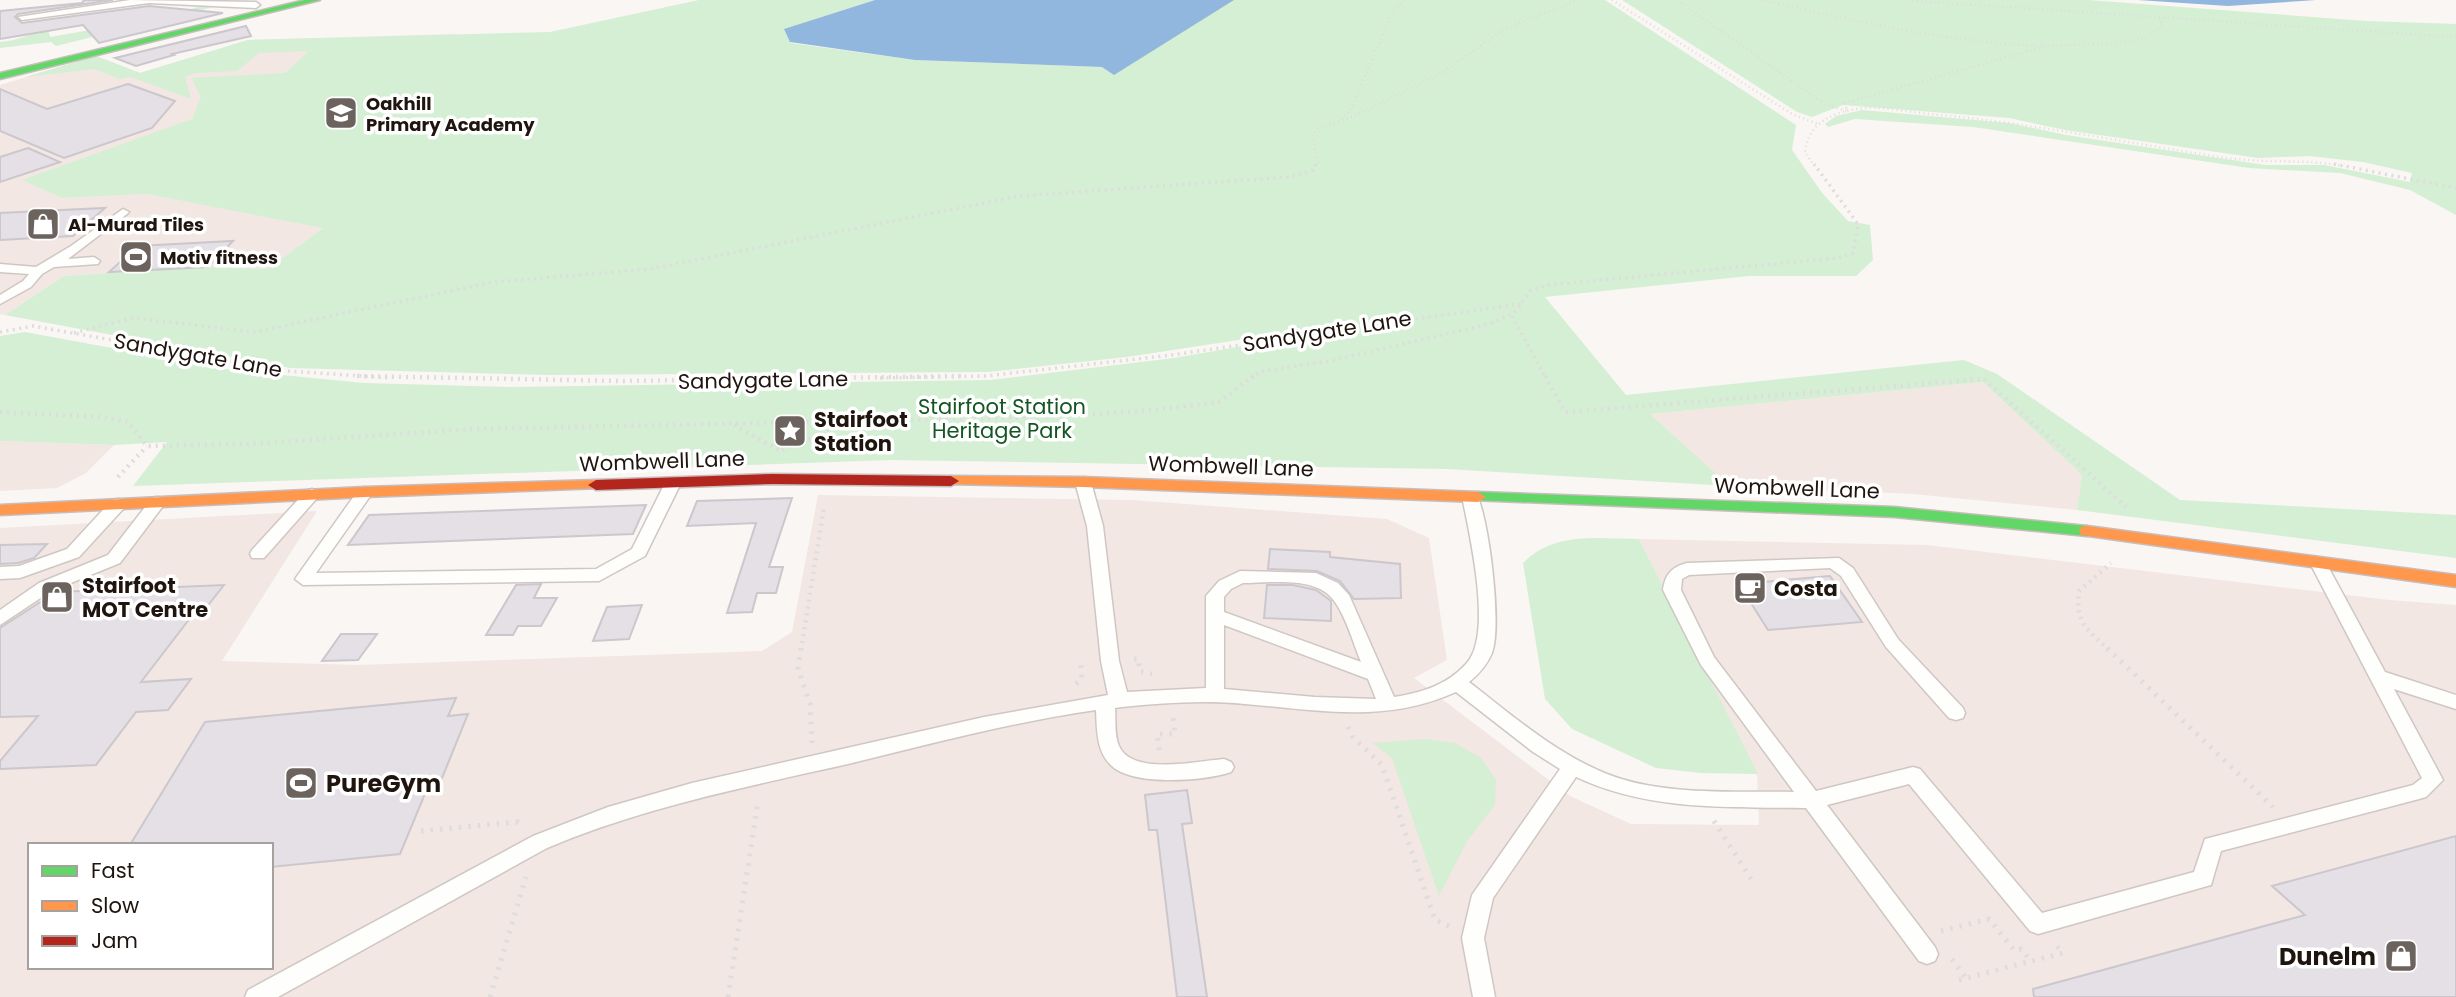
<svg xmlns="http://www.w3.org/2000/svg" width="2456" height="997" font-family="Poppins,sans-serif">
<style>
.built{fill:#f2e7e2;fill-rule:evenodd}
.green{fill:#d4efd4}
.water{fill:#92b7de}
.building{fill:#e4e0e5;stroke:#cbc7cc;stroke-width:2}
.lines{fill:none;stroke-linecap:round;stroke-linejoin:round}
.lane-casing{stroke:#cfc7c3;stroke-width:3}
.fast-casing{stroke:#c8bdbd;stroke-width:3}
.slow-casing{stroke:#c8bdbd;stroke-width:3}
.jam-casing{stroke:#c8bdbd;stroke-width:3}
.path-far3{stroke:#dedcdc;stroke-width:2.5;stroke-dasharray:1 3.5;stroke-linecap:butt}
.path-far2{stroke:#dedcdc;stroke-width:3.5;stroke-dasharray:2 4.5;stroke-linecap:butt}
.path-far1{stroke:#dedcdc;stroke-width:4.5;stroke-dasharray:2 5;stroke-linecap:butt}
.path{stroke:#dedcdc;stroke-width:5;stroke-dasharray:2.5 7;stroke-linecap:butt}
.lane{fill:#fefefd;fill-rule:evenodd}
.fast{fill:#63d668;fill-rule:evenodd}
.slow{fill:#ff974d;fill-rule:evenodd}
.jam{fill:#b3261e;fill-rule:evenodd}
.labels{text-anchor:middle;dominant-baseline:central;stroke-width:7;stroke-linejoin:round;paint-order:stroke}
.far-poi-label{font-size:18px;font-weight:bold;fill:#1f140e;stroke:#fff;text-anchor:start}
.street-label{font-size:21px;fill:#1f140e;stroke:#fff}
.park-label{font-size:21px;fill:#145622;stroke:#fff}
.poi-label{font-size:21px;font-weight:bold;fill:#1f140e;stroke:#fff;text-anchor:start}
.near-poi-label{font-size:24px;font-weight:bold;fill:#1f140e;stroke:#fff;text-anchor:start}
</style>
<rect width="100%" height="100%" fill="#faf6f4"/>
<g class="built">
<path d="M458,34L198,107L192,119L168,129L23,180L62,198L147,194L324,227L269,269L208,267L64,276L5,315L0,314V85L96,56L140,73L248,40Z"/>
<path d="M1983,382L2082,475L2077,510L1913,494L1730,486L1650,414Z"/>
<path d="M0,441L114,445L86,473L57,488L0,491Z"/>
<path d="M818,495L1132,500L1387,519L1429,538L1447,660L1414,678L1570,796L1631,824L1759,825L1757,773L1639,539L1927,545L2389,600L2456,605V997H0V528L317,511L222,661L358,665L762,651L792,632ZM30,845H271V967H30Z"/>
</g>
<g class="green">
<path d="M699,0H875L785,29L791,43L915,60L1102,67L1181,31L1234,0H1605L1796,125L1792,150L1823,194L1848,221L1870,225L1873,260L1856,276H1749L1545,297L1626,395L1964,360L1997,374L2180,500L2456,515V558L2077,510L2082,475L1983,382L1650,414L1730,486L1447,469L892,460L133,486L167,442L114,445L0,441V336L25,332L232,370L364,383L509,387L990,380L1174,358L1272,341L1271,335L1127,357L988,372L549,375L290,368L5,315L64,276L208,267L268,269L323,228L147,194L62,198L22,180L192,119L201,97L191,78L285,73L309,51L259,53L237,71L195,73L185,77L191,99L131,77L120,79L94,69L25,77L96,56L140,73L248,40L550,32Z"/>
<path d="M1622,0H2088L2366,21L2456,24V215L2410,190L2340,173L2249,168L1973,127L1855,119L1828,127L1825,124L1836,116L1862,110L2009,123L2066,135L2265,165H2324L2410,182L2412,173L2363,162L2309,156L2258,158L2065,130L2009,118L1843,105L1812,117L1797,112Z"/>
<path d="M201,6L213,7L56,46L51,42L0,48V42C18,41 31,33 48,30L50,37L165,17Z"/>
<path d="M1639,539L1758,774L1700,773L1656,768L1572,729L1545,699L1523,563C1556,531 1596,539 1639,539Z"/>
<path d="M1425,739L1455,743L1481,758L1496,780L1495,805L1467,841L1439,896L1392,758L1372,743Z"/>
</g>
<g class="water">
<path d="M875,0H1234L1114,75L1102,67L915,60L790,42L784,29Z"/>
<path d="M2138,0H2316L2228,6Z"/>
</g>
<g class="building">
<path d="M84,0H113L18,14L15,17L22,23L149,6L223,13L99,43L83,25L0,39V11L82,3Z"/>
<path d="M246,26L251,36L172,54L174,55L136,66L115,58Z"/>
<path d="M128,84L175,101L152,128L64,158L0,131V89L47,109Z"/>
<path d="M28,148L60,162L0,182V157Z"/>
<path d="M105,208L73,236L0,240V213Z"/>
<path d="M233,241L208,267L109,272L138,246Z"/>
<path d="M792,498L769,567H783L776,593H757L752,612L727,613L756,523L687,526L697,501Z"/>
<path d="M646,505L633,534L348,545L369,515Z"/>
<path d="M47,544L34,558L18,563L0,564V545Z"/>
<path d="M1270,549L1330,552V557L1400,564L1401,598L1354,599L1340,581L1317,571L1268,569Z"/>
<path d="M1830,576L1862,622L1768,630L1739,584Z"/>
<path d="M541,584L534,598H557L541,626H518L513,635H486L516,585Z"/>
<path d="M224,585L202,613H194L141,682L191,679L168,710L136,712L96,765L0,769V761L38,716L0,717V628L56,592Z"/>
<path d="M1267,585H1293L1316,590L1331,601V621L1264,618Z"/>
<path d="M642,605L629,639L593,641L607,607Z"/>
<path d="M341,634H377L358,660L322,661Z"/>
<path d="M456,698L448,716L468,714L440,783L429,784L400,854L271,867V845H130L205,722Z"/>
<path d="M1187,790L1192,823L1182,824L1207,997H1177L1157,830H1149L1145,795Z"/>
<path d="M2456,836V997H2034L2033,989L2305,915L2272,886Z"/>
</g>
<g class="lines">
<defs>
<g id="lane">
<path d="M130,0L256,2L260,5L256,8L149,3L22,20L18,17Z"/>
<path d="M123,209L129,212L127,214L68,259L94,257L100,261L98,264L54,267L42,274L31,287L0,304V295L23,281L29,274L0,272V264L36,267L71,246Z"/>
<path d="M1083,477L1091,482L1103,526L1119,661L1127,692L1206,688V596L1219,581L1240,571L1316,573L1338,583L1349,595L1394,697C1421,693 1447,685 1466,664C1494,635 1469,533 1462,496L1464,493H1476C1489,518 1502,625 1492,653C1487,665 1479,674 1469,682C1513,716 1555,753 1607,774C1662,796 1736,791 1794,792L1701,665L1663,590C1665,574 1672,567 1687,563L1839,558L1853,568L1898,639L1963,708L1965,713L1963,718L1956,720L1949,718L1886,647L1841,576L1830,568L1689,575L1682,579L1681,590L1714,657L1816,791L1913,767L1920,769L2042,913L2194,872L2205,839L2413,785L2422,778L2310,563L2312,559H2324L2385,672L2456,695V709L2394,689L2443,780L2426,797L2419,799L2221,851L2211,885L2038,934L2030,931L1909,784L1827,805L1935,947L1938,954L1935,961L1927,964L1919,961L1806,808C1728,807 1648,811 1576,777L1493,898L1484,938L1495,997H1473L1462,938L1472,895L1560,769L1533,752L1456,692C1385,724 1320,710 1245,704C1204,700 1163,703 1122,707L1115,708C1116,720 1114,735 1119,746C1132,776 1198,761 1224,759L1231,762L1234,767L1231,772C1204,781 1136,786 1113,767C1096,753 1097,729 1096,710C1012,722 930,744 848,764C746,787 644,807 547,848L278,997H245L248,990L533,836L608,807L692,783L984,717L1108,695L1101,661L1087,526L1075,482ZM1243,583C1271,583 1318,575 1335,602C1347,619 1353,643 1361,662L1224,612V597L1231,589ZM1224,625L1368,679L1376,699L1315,697L1224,689Z"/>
<path d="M673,478L681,483L645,556L599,581L303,585L295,579L359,489L365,487L373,492L316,573L596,569L632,549L665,483Z"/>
<path d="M312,489L318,491L320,494L318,497L264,558H252L250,554L252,550L306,491Z"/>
<path d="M158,497L166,502L120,563L51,591L0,625V610L39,583L108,555L152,498Z"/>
<path d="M118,499L124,500L126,504L124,508L79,557L20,578L0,579V567L19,566L67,549L112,500Z"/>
</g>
<g id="fast">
<path d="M305,0H320L0,79V73Z"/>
<path d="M1478,492L1894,507L2087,526L2095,531L2087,536L1894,517L1472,500L1470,497Z"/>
</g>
<g id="slow">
<path d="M951,476L1083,477L1478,492L1486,497L1478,502L1083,487L946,484L943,481Z"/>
<path d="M596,480L601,482L604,485L601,488L365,497L0,515V505L365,487Z"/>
<path d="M2087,526L2456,575V587L2081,535L2079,531L2081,527Z"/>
</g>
<path id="jam" d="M773,474L951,476L959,481L951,486L773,484L596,490L588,485L596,480Z"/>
</defs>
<use href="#lane" class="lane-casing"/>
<use href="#fast" class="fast-casing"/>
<use href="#slow" class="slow-casing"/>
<use href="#jam" class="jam-casing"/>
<g class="path-far3">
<path d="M1612,0L1792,114L1818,124"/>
<path d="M1677,0L1826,105L1847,111L1845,103L2046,46L2119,43L2144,38L2162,26L2160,18"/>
<path d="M1761,0C1854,21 1946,42 2042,46"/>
<path d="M1903,0L2456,37"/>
<path d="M1341,119L1351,109L1392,14L1403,0"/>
<path d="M1315,166L1318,162L1312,135L1318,128L1355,116L1445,71L1504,29L1578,0"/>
<path d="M1815,166L1805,153C1807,125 1830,113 1856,109C1879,105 1907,112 1930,114C2030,123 2128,143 2226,158C2265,163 2305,159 2343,166"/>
</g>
<g class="path-far2">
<path d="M2334,164L2456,188"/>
<path d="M1512,316L1546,378"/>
<path d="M0,332L33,326L287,371L392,378"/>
<path d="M74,333L133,318L255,332L493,282L650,269L1020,196L1290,177L1313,170L1316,164"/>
<path d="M880,378L986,376L1172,355L1525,303"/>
<path d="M1251,378L1259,372L1334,360L1489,324L1514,313L1530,291L1547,285L1838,258L1853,253L1858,224L1814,164"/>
</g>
<g class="path-far1">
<path d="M357,376L618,381L965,376"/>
<path d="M1545,376L1565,412L1984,379L2126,507"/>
<path d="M0,412L103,417L128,422L147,446L247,444L476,429L1039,417L1145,411L1219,402L1253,376"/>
<path d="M734,425L781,451"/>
<path d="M782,450L852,422"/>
<path d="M118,477L147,446"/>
<path d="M801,650L824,507"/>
<path d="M2109,650C2087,629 2075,623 2079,591L2111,563"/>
</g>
<g class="path">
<path d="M801,648L798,669L810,704L812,743"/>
<path d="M2107,648L2273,807"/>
<path d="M1134,659H1139V671L1152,674"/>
<path d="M1076,684L1082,679L1081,664H1087"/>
<path d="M1348,727L1353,737L1382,765L1435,920L1451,927"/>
<path d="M1159,750L1157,734H1175L1173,716"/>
<path d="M1714,821L1751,879"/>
<path d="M421,831L518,822L521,827"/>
<path d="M1941,931L1989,919L2015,951L2021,949L2031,961L2063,953L2056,945"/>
<path d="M1952,959L1966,978"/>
<path d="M1959,980L2031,961"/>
<path d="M490,997L526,877"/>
<path d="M728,997L758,801"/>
</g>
<use href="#lane" class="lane"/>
<use href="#fast" class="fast"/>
<use href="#slow" class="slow"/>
<use href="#jam" class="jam"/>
</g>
<defs>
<symbol id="school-square" viewBox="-11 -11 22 22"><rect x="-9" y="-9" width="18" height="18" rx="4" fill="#6c635e" stroke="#fff"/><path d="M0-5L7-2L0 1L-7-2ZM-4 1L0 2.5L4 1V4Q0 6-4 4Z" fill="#fff"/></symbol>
<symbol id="shop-square" viewBox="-11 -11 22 22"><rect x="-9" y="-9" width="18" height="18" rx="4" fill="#6c635e" stroke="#fff"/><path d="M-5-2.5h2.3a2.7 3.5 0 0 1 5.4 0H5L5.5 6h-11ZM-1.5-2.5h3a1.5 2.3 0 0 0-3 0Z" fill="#fff"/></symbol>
<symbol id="stadium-square" viewBox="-11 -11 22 22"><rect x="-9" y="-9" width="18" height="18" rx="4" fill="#6c635e" stroke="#fff"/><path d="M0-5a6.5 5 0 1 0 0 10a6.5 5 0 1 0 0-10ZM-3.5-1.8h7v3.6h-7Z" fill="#fff"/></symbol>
<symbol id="sight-square" viewBox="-11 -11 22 22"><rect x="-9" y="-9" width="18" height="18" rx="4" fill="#6c635e" stroke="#fff"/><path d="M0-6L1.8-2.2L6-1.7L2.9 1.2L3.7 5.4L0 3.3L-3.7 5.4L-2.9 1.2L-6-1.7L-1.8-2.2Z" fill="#fff"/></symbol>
<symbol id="cafe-square" viewBox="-11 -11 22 22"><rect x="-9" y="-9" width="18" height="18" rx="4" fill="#6c635e" stroke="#fff"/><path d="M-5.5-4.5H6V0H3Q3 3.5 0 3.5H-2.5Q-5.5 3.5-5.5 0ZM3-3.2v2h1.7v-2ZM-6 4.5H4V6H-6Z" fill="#fff"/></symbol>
</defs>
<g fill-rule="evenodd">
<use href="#school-square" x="322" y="94" width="38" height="38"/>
<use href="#shop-square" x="24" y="205" width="38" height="38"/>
<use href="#stadium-square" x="117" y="238" width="38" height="38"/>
<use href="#sight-square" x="771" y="412" width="38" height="38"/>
<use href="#cafe-square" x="1731" y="569" width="38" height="38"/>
<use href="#shop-square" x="38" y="578" width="38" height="38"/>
<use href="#stadium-square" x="282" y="764" width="38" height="38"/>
<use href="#shop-square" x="2382" y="937" width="38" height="38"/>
</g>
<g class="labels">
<g class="far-poi-label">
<text x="366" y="103">Oakhill<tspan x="366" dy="21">Primary Academy</tspan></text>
<text x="68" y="224">Al-Murad Tiles</text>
<text x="160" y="257">Motiv fitness</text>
</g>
<g class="street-label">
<text transform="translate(1327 331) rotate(-9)">Sandygate Lane</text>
<text transform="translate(198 355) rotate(10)">Sandygate Lane</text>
<text transform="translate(763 380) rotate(-1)">Sandygate Lane</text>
<text transform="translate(662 461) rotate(-2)">Wombwell Lane</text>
<text transform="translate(1231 466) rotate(2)">Wombwell Lane</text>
<text transform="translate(1797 488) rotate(2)">Wombwell Lane</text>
</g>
<g class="park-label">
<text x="1002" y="406">Stairfoot Station<tspan x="1002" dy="24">Heritage Park</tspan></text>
</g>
<g class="poi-label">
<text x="814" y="419">Stairfoot<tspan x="814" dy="24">Station</tspan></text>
<text x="82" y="585">Stairfoot<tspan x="82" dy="24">MOT Centre</tspan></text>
<text x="1774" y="588">Costa</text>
</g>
<g class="near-poi-label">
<text x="326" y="783">PureGym</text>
<text x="2376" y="956" text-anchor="end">Dunelm</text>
</g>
</g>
<rect x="28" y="843" width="245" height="126" fill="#ffffff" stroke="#a5a19f" stroke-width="2"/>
<rect x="42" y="866" width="35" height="10" fill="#63d668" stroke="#a5a19f" stroke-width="2"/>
<text x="91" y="878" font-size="21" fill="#1f140e">Fast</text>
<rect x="42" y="901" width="35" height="10" fill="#ff974d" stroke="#a5a19f" stroke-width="2"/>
<text x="91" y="913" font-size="21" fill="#1f140e">Slow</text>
<rect x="42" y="936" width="35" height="10" fill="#b3261e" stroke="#a5a19f" stroke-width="2"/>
<text x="91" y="948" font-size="21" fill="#1f140e">Jam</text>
</svg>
